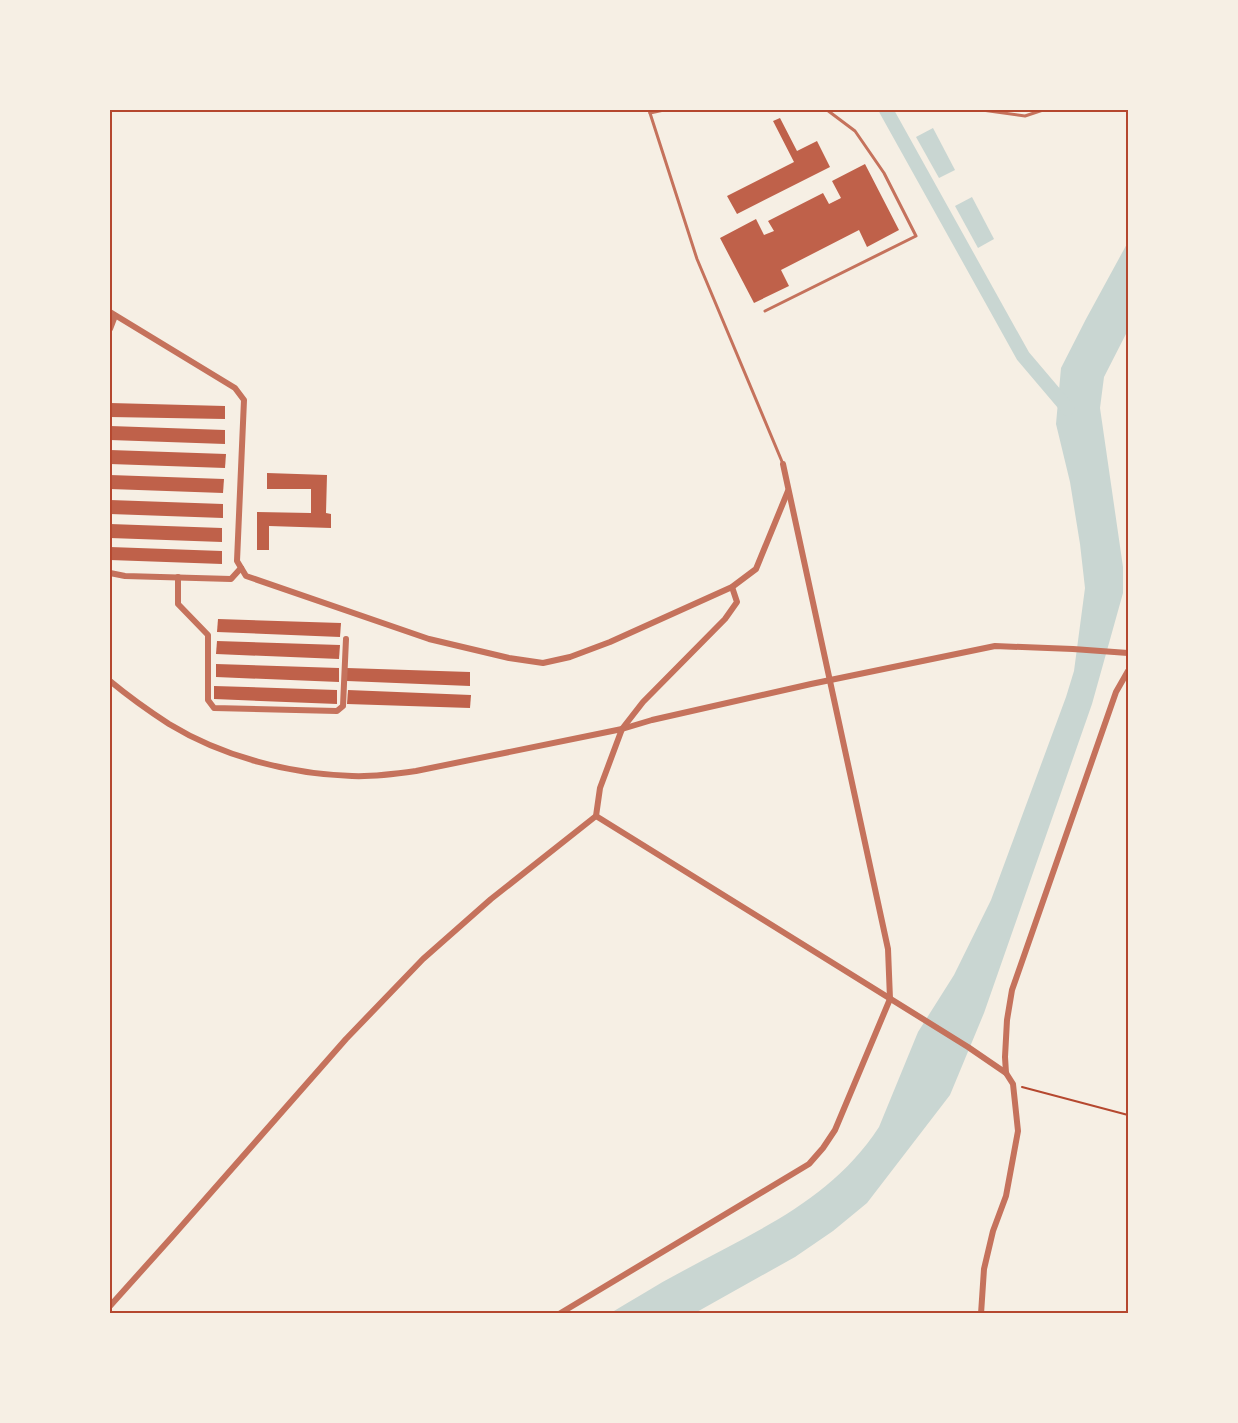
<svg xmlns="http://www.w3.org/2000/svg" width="1238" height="1423" font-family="'Exo 2',sans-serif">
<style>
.water{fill:#c9d6d2}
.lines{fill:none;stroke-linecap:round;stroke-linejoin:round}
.canal{stroke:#c9d6d2;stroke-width:14}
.building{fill:#bf614a}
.path{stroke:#b5482f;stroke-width:2}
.service{stroke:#c5725c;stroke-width:3}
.minor{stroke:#c5725c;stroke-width:6}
.neatline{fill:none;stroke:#b5482f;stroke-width:2}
</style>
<rect width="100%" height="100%" fill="#f6efe4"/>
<g class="water">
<path d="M933,128L955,170L939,178L916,137Z"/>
<path d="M972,197L994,239L978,248L955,206Z"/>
<path d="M1128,242V330L1104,377L1100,408L1123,567V593L1092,704L984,1013L950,1095L867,1203L833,1231L795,1257L695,1313L609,1314C633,1300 656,1285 681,1272C755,1231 830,1202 879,1127L918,1032L954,975L991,900L1066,697L1074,671L1085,588L1080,544L1070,482L1056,424L1061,368L1086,319Z"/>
</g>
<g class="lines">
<path class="canal" d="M886,110L1023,356L1068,409"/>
</g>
<g class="building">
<path d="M780,118L797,151L817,141L830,167L737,214L727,196L794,162L773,121Z"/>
<path d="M865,164L899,230L867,247L859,230L781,270L789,286L754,303L720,238L756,219L764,235L774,231L768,221L823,193L829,204L841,198L832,181Z"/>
<path d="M110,403L225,406V419L110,417Z"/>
<path d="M110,426L225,430V444L110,440Z"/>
<path d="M110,450L226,454L225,468L110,464Z"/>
<path d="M267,473L327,475L326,513L331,514V528L269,526V550H257V512L311,513V489H267Z"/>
<path d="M110,475L224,479L223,493L110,489Z"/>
<path d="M110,500L223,504V518L110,514Z"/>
<path d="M110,524L222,528V542L110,538Z"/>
<path d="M110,547L222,551V564L110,560Z"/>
<path d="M218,619L341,623L340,637L217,632Z"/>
<path d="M217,641L340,645L339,659L216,654Z"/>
<path d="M216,664L339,668V682L216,677Z"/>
<path d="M347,668L470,672V686L347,681Z"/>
<path d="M214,686L337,690V704L214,699Z"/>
<path d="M348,690L471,695L470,708L347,704Z"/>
</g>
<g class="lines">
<path class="path" d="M1022,1087L1128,1115"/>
<g class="service">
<path d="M649,110L697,259L783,464"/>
<path d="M982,110L1025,116L1043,110"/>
<path d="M650,113L664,110"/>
<path d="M765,311L916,236L884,173L855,131L827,110"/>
</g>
<g class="minor">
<path d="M110,312L235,388L244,400L237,561L246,576L429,639L509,658L543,663L570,657L610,642L732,587L756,569L788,491"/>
<path d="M110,329L115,316"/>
<path d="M110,573L125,576L231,579L241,568"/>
<path d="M178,577V604L208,635V700L214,708L337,711L343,706L346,639"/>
<path d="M110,681C128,696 149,711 169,724C223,757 290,774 352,776C373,777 395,774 416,771L622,729L652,720L811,684L995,646L1073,649L1128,653"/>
<path d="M596,816L968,1047L1006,1073"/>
<path d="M110,1306L171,1238L346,1039L423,959L491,899L596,816L600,788L622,729L643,702L725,619L737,602L732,587"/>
<path d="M559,1314L809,1164L823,1148L835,1130L890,999L888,949L783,464"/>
<path d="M981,1314L984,1269L993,1231L1006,1196L1018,1131L1013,1084L1006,1073L1005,1057L1007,1020L1012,990L1116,692L1128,671"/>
</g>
</g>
<rect width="1238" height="1423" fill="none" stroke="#f6efe4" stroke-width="222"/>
<rect x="111" y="111" width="1016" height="1201" class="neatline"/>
</svg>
